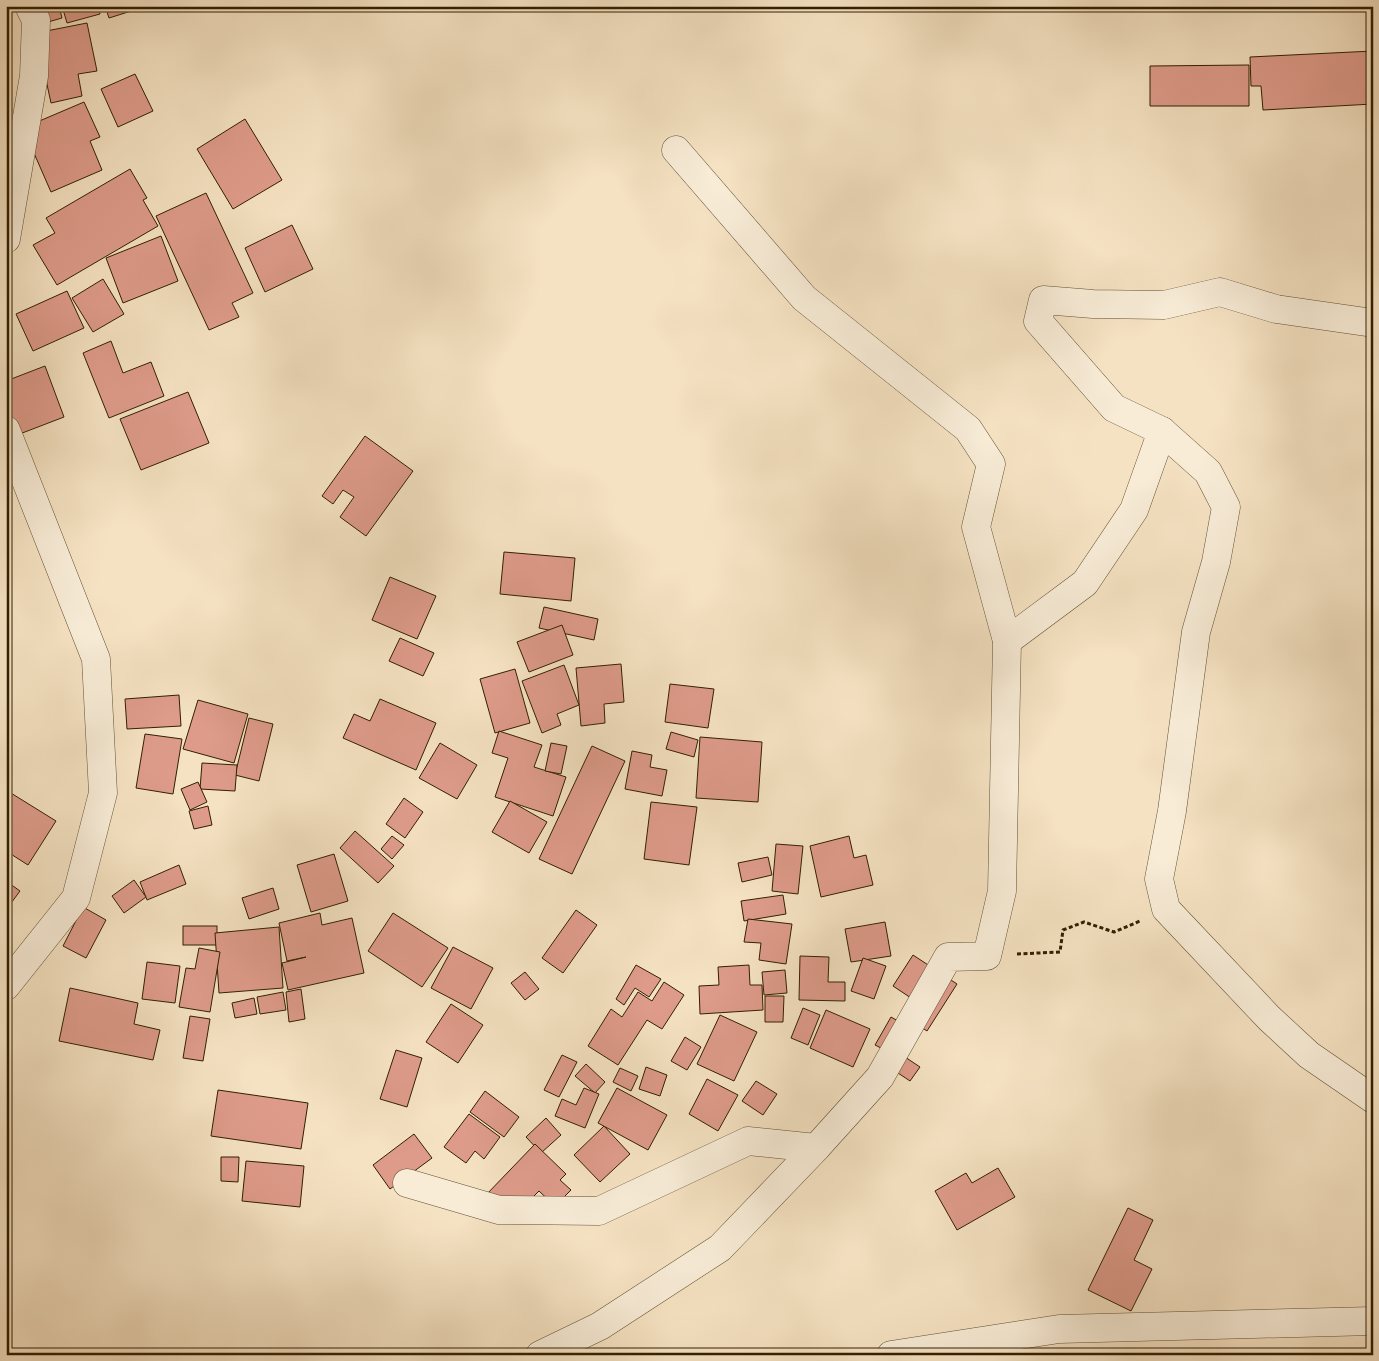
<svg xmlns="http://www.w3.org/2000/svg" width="1379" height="1361" font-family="Alegreya,serif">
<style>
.building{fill:#de9b8a;stroke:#311f02}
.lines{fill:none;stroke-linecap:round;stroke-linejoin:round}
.minor-casing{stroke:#625032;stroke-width:29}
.path{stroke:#311f02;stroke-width:3;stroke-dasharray:4 2.5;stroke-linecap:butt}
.minor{stroke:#f8ecd7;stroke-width:28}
</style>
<rect width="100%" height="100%" fill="#f5e2c2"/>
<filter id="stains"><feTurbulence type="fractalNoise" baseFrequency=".004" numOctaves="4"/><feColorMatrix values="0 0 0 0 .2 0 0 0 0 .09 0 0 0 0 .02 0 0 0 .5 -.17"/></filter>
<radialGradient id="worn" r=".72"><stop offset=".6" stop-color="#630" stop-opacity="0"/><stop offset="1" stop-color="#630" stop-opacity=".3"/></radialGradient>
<g class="building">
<path d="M21,6H59L62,18L27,28Z"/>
<path d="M62,6H98L100,14L67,23Z"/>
<path d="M105,6H144V7L109,18Z"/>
<path d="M87,23L97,71L78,74L82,96L51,103L36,33Z"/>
<path d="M1373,51V104L1263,110L1261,86H1251L1250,57Z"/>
<path d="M1249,65V106H1150V66Z"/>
<path d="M135,74L153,111L118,127L101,89Z"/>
<path d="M84,102L100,137L90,141L102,170L51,192L23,128Z"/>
<path d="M245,119L282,180L233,209L197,149Z"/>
<path d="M130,169L147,198L143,200L158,226L57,285L33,245L55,233L46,218Z"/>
<path d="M206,193L253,293L232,303L239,317L209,330L156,216Z"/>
<path d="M292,225L313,269L265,292L245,248Z"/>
<path d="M161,236L178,281L123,303L106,258Z"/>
<path d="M103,279L124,314L93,332L72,298Z"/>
<path d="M67,291L84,328L33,351L16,314Z"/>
<path d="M111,341L123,373L151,362L164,396L109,418L83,353Z"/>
<path d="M45,366L64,417L17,435L6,406V381Z"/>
<path d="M188,392L209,443L141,470L120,419Z"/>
<path d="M365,436L413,471L366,536L340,517L354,497L343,490L333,504L322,496Z"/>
<path d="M504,552L575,558L571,601L500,594Z"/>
<path d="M390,577L436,596L417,639L372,620Z"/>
<path d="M544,607L598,619L594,640L539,628Z"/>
<path d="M562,625L573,655L529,672L517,642Z"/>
<path d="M400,638L434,653L423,676L389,661Z"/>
<path d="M621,664L624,702L604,704L605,723L581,726L576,668Z"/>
<path d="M564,665L579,705L557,714L561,725L542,733L522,681Z"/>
<path d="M515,669L530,723L495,733L480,679Z"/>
<path d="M670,684L714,689L708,728L665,722Z"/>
<path d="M179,695L181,726L127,729L125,699Z"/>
<path d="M380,699L436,723L416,770L343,738L354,714L370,721Z"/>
<path d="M198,700L248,714L234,763L183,749Z"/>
<path d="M249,718L273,724L259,781L235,775Z"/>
<path d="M499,731L542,745L534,767L566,777L553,816L495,797L508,758L492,753Z"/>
<path d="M671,732L698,740L694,757L666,749Z"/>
<path d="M145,734L182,739L173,794L136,788Z"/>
<path d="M700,737L762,742L758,802L696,798Z"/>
<path d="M440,743L477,765L457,799L419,778Z"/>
<path d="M551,743L567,746L561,774L545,771Z"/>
<path d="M592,746L625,761L572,874L539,859Z"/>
<path d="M632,751L652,755L650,767L667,770L662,796L625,789Z"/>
<path d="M202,763L237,765L235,791L200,789Z"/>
<path d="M198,782L207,802L190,810L181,789Z"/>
<path d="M6,790L56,821L28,865L6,851Z"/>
<path d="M404,798L423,812L405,838L386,824Z"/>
<path d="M510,801L547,822L529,853L492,832Z"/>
<path d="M651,802L697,807L689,865L644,859Z"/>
<path d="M208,806L212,825L194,829L189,811Z"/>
<path d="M355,831L394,866L378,883L340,848Z"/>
<path d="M392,836L404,845L392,859L381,849Z"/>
<path d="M849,836L854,858L866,855L873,885L821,897L810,846Z"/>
<path d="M776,844L803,846L798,894L772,891Z"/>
<path d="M334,854L348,901L311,912L297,865Z"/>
<path d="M768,857L772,875L742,882L738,863Z"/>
<path d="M179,865L186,884L147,900L140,882Z"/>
<path d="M134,880L146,897L124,913L112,896Z"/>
<path d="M6,881L20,891L6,910Z"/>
<path d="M273,888L279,909L249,919L242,898Z"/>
<path d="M783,895L786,914L744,921L741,901Z"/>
<path d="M83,907L106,920L86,958L63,946Z"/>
<path d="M576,910L597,925L563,973L542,958Z"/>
<path d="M320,913L322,925L352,918L364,973L288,990L282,963L306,957L287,961L279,923Z"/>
<path d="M393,913L448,948L422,987L368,951Z"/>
<path d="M748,919L792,924L786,964L759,960L761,943L744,942Z"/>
<path d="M885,922L891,956L851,962L845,929Z"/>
<rect x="183" y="926" width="34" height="19"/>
<path d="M279,927L283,988L219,993L215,933Z"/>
<path d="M453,947L493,968L471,1009L431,988Z"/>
<path d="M199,948L220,952L210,1012L179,1007L186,968L195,969Z"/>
<path d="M913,955L957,984L927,1031L904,1016L914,1000L893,986Z"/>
<path d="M800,956L829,957L828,982H845V1001L799,1000Z"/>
<path d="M863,958L886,966L874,999L851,991Z"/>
<path d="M147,962L180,966L175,1003L142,999Z"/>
<path d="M636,965L661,979L649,997L635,988L624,1005L616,999Z"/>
<path d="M749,965L750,985H762L763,1010L700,1014L699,986L719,985L718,967Z"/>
<path d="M785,970L787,993L764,995L762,972Z"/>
<path d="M525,972L539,989L525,1000L511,983Z"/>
<path d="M664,982L684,995L662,1029L647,1020L618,1065L588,1046L611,1009L622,1017L638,992L652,1001Z"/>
<path d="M70,988L138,1003L134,1024L160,1030L153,1060L59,1041Z"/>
<path d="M301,989L305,1019L289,1022L286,992Z"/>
<path d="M283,992L286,1010L260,1014L257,997Z"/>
<path d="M765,996H784L783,1022H765Z"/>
<path d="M254,998L257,1014L235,1018L232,1003Z"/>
<path d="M451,1004L483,1025L458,1063L426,1042Z"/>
<path d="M803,1008L820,1015L808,1045L791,1038Z"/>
<path d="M826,1010L870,1029L853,1067L810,1048Z"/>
<path d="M720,1015L757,1032L734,1081L697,1064Z"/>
<path d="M190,1016L210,1019L203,1061L183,1058Z"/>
<path d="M891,1017L907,1026L891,1053L875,1045Z"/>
<path d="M685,1037L701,1047L687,1070L671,1061Z"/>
<path d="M396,1050L422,1058L407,1107L380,1099Z"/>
<path d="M562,1055L577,1062L559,1097L544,1090Z"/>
<path d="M905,1057L920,1067L910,1081L895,1071Z"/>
<path d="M586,1064L605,1082L595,1093L575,1076Z"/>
<path d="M646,1067L667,1075L660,1096L639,1089Z"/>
<path d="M620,1068L638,1076L631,1091L613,1082Z"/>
<path d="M707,1079L738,1095L718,1131L689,1114Z"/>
<path d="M756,1081L777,1094L763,1115L742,1101Z"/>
<path d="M584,1088L599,1094L585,1128L555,1116L562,1099L576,1105Z"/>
<path d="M617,1088L667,1115L648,1150L598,1123Z"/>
<path d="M218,1090L308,1103L301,1149L211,1136Z"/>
<path d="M485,1091L519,1117L504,1137L470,1112Z"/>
<path d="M469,1114L500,1137L484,1159L475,1151L466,1163L444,1147Z"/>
<path d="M546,1118L561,1135L541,1153L526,1137Z"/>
<path d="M604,1126L630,1154L600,1182L574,1155Z"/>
<path d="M414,1134L432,1158L390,1189L373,1165Z"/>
<path d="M535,1144L566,1174L560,1180L571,1190L555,1206L539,1191L510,1220L485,1196Z"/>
<path d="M221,1157H239L238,1182L221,1181Z"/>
<path d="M246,1161L304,1166L300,1207L242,1201Z"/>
<path d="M998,1168L1015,1197L957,1230L935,1191L966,1173L972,1183Z"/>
<path d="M1128,1208L1153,1220L1134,1260L1152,1269L1131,1311L1088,1290Z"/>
</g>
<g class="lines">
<defs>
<g id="minor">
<path d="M6,239L34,76L36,20L29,6"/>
<path d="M1373,323L1276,309L1220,292L1164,305L1093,304L1043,300L1038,321L1114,408L1162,431L1208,472L1226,507L1216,562L1196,632L1172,811L1159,879L1166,909L1269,1018L1309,1055L1373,1099"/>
<path d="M6,430L96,659L103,793L76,898L6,986"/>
<path d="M1007,641L1085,583L1134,510L1162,431"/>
<path d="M407,1183L499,1210L599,1211L748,1141L816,1148"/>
<path d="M540,1355L600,1326L720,1248L816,1148L880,1077L948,957L987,956L1002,891L1007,641L976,527L991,464L968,429L804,298L676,150"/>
<path d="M891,1355L1059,1329L1373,1321"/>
</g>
</defs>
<use href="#minor" class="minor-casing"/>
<path class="path" d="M1017,954L1060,952L1063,930L1084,922L1114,932L1140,921"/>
<use href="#minor" class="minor"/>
</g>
<rect width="1379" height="1361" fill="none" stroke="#f5e2c2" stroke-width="25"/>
<rect x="8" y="8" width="1364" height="1346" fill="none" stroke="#311f02" stroke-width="2.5"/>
<rect x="12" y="12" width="1354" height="1336" fill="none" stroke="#311f02"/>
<rect width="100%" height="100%" filter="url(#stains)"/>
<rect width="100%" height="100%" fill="url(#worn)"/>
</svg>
